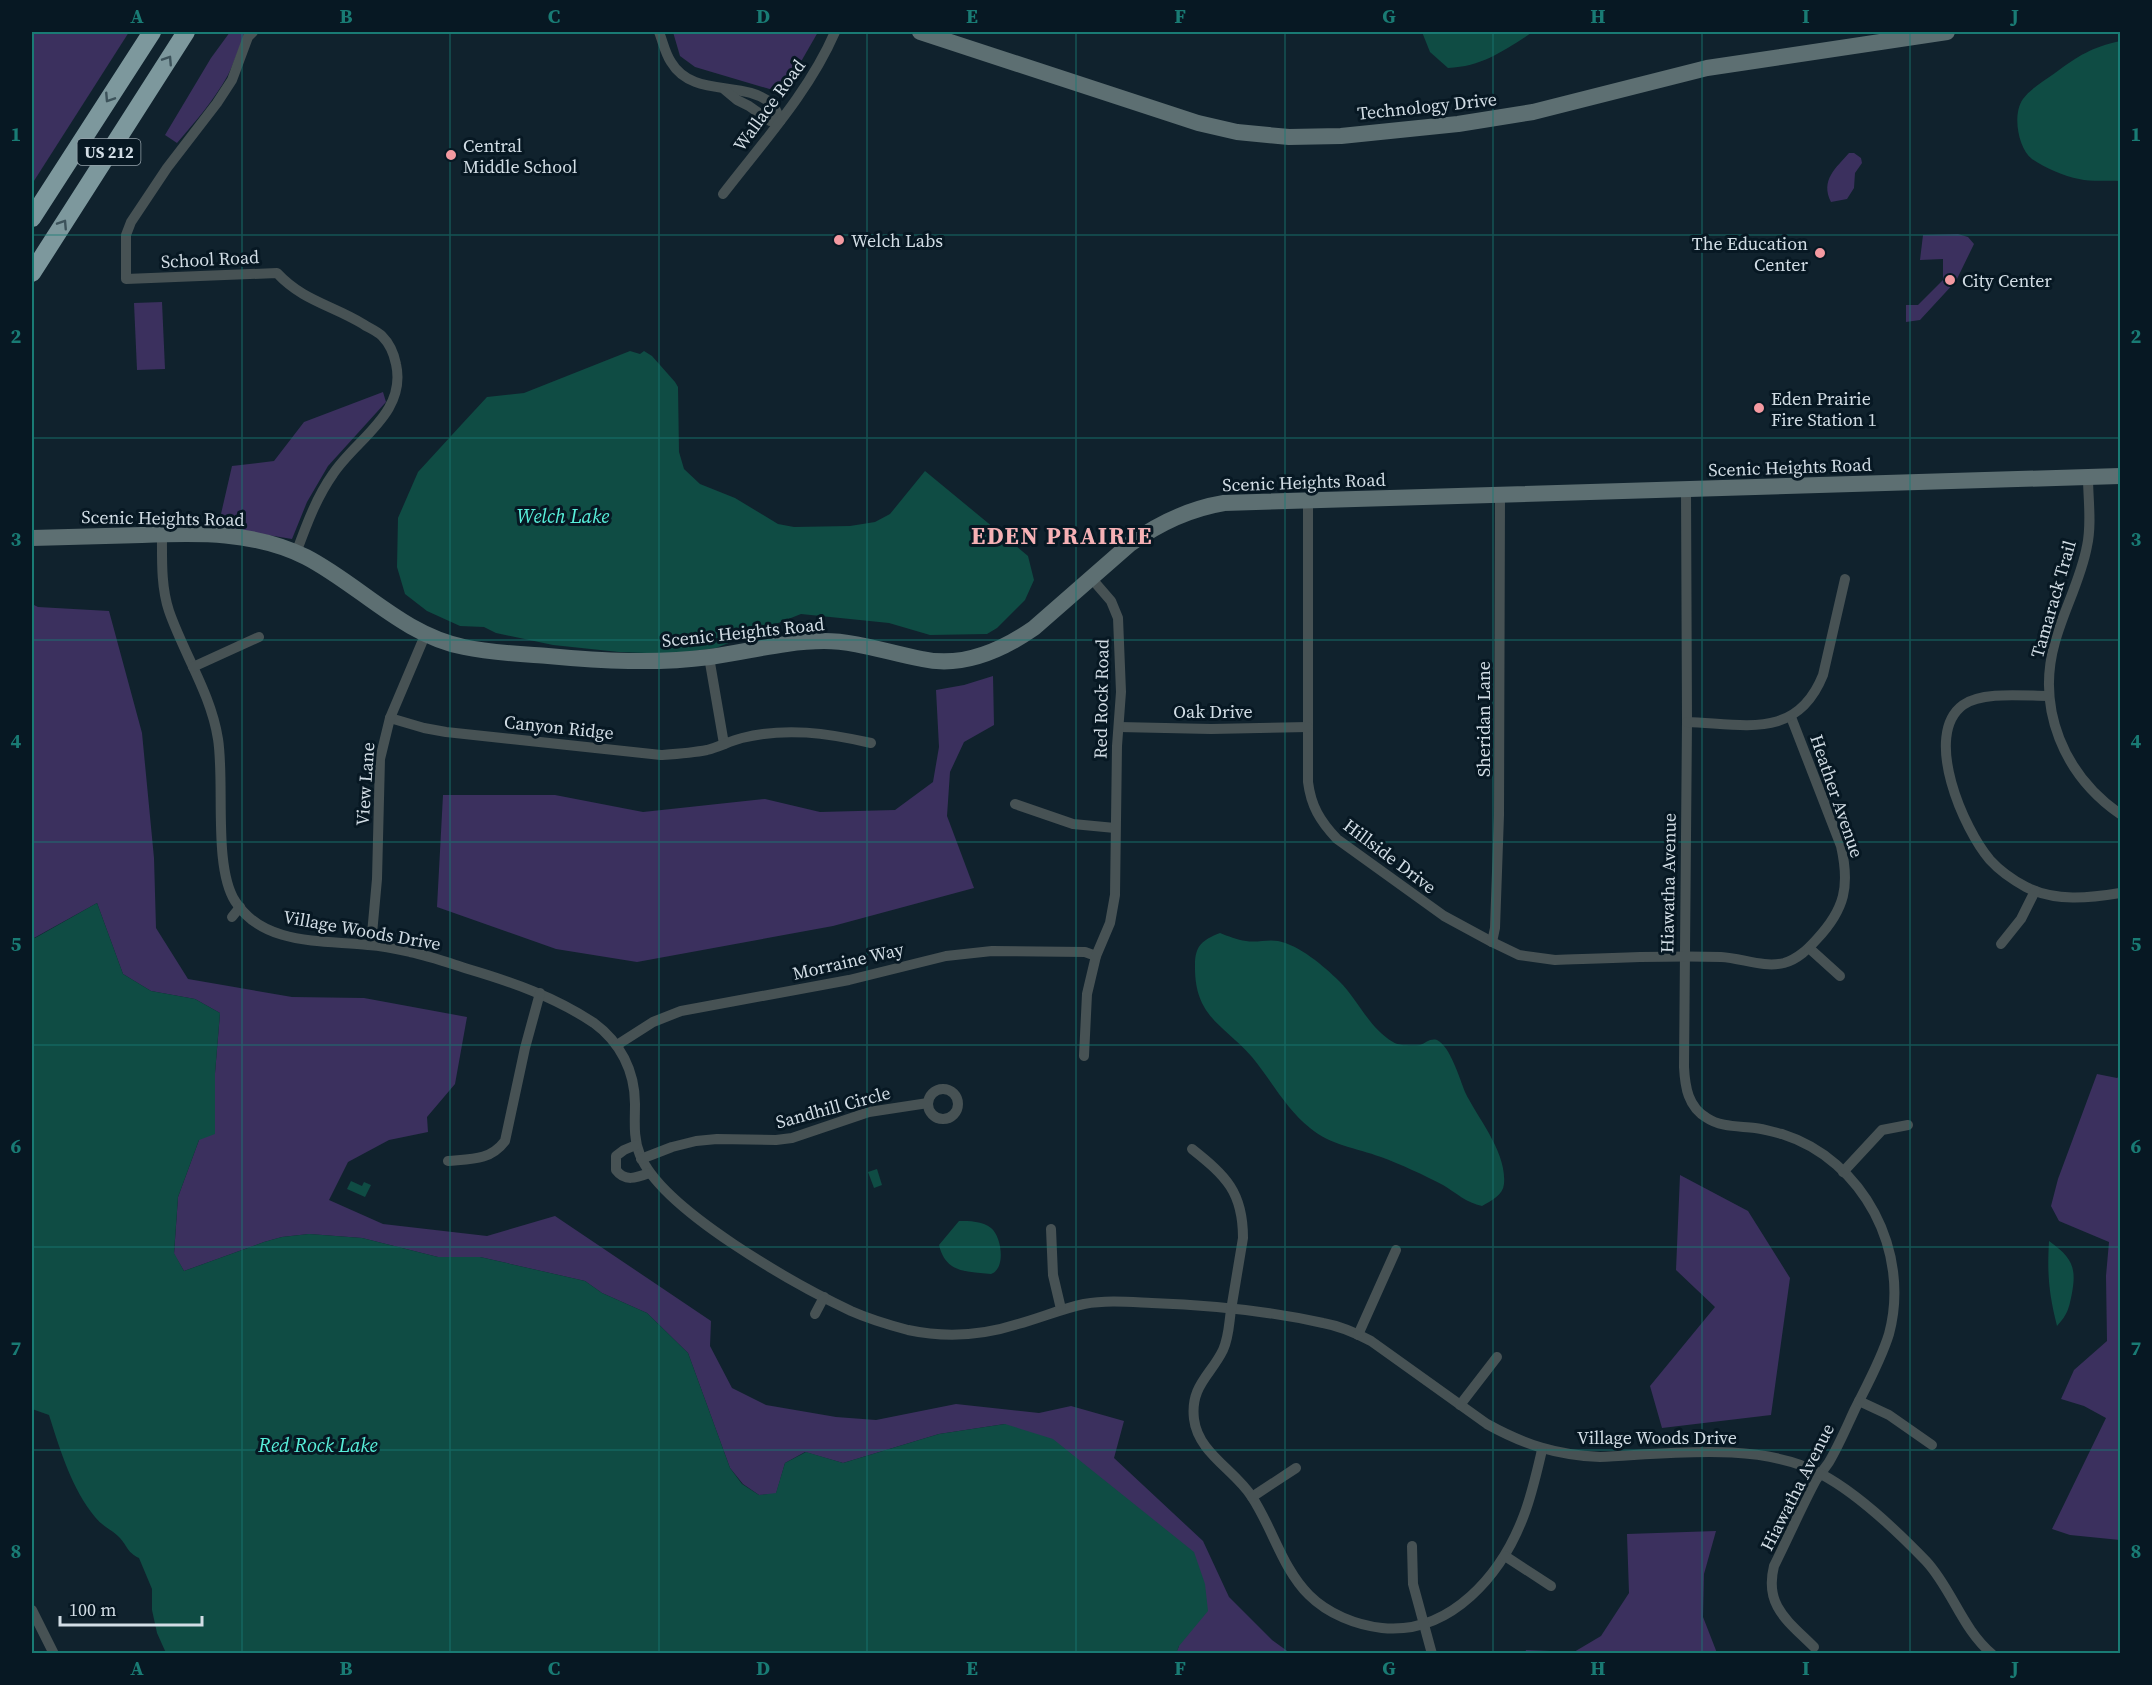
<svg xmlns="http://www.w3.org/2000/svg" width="2152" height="1685" font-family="'Source Serif 4',serif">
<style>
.green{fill:#3b305e}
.water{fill:#0f4c44}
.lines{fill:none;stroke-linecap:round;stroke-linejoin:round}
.street{stroke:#475254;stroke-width:10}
.secondary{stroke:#5d6f72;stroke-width:16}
.highway{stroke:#7d989d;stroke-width:18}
.oneway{stroke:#3c525a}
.grid{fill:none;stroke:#197b74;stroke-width:1.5;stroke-opacity:0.55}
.poi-dot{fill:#f49aa1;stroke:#071823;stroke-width:2}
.labels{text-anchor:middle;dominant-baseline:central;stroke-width:6;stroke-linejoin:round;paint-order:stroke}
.shield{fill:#071823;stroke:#95a2ab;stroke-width:1.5}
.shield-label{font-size:16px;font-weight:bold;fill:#d2dde5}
.street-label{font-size:18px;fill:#d2dde5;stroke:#071823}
.poi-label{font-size:18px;fill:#d2dde5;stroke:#071823;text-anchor:start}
.water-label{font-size:20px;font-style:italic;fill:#58f0db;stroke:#071823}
.district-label{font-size:24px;font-weight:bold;letter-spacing:1.5px;fill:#f6b1b5;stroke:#071823}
.neatline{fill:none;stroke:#197b74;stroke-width:2}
.grid-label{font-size:20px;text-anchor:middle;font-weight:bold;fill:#197b74}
</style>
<rect width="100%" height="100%" fill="#10222d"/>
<g class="green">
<path d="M32,32H129L32,184Z"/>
<path d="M230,32H247C239,45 235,61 228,75C214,100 196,121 177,143L165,135L211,58Z"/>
<path d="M673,32H818L783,93L695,67L680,56Z"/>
<path d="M1849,153H1854L1861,158L1862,163L1855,173L1854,188L1847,199L1831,202C1820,180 1836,168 1849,153Z"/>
<path d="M1958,234L1968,237L1974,244L1956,281L1920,320L1906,322V305H1918L1943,280V259L1920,260L1923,235Z"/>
<path d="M162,302L165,369L137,370L134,303Z"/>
<path d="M383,392L386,402L328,466L307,502L292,539L218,527L232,466L274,461L304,422Z"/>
<path d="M32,604L38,607L109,611L142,733L154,858L156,928L188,979L292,997L364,998L467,1017L455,1084L427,1117L428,1132L389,1140L348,1162L329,1200L383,1224L487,1236L555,1216L711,1321L710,1346L732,1388L766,1405L836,1417L876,1420L956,1404L1039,1413L1071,1406L1124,1421L1114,1458L1203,1541L1229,1597L1272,1640L1290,1653H1176L1179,1646L1005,1424L939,1434L843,1463L805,1452L785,1463L776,1494L759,1495L743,1484L730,1468L688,1353L647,1313L602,1293L585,1281L480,1257H438L362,1238L309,1234L282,1237L264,1242L184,1271L174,1254L178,1197L199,1140L215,1073L220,1013L195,999L151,991L123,974L97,903L34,938L32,936Z"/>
<path d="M993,676L994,725L964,742L950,772L947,816L974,888L833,926L637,962L556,949L437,907L443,795H555L643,812L765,799L820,812L895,810L933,782L939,747L936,690L964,685Z"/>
<path d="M2097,1074L2117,1078L2120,1076V1540L2070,1535L2052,1529L2106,1418L2084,1406L2061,1399L2074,1370L2107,1341L2106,1276L2109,1242L2059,1221L2051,1206L2058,1179Z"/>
<path d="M1680,1175L1748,1211L1790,1278L1771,1415L1662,1428L1650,1386L1715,1307L1676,1270Z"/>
<path d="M1716,1531L1704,1574L1703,1617L1717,1653H1525L1526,1650L1574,1652L1601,1636L1629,1593L1627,1534Z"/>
</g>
<g class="water">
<path d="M1422,32H1533C1504,50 1484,66 1448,68L1430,52Z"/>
<path d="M2120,41V181C2107,180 2092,182 2079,179C2064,176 2045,168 2032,159C2018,148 2012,114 2023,99C2030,89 2044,81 2055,73C2078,56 2092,47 2120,41Z"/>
<path d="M630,351L640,354L644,351L652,356L675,382L678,387L679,452L684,469L700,484L735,498L778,524L794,527L850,526L875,522L890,514L925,471L1028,556L1034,580L1025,600L997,628L987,634L930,635L889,623L801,614L716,648L673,654L619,652L553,645L496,633L484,627L460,626L427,611L405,594L397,567L398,518L418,472L462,424L487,397L524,393Z"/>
<path d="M97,903L123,974L151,991L195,999L220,1013L215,1073V1134L199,1140L178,1197L174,1253L184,1271L264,1242L282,1237L309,1234L362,1238L438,1257H480L585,1281L602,1293L647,1313L688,1353L730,1468L742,1484L759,1495L776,1493L785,1463L806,1452L843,1463L939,1434L1005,1424L1053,1439L1194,1552L1205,1584L1208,1611L1179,1646L1176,1654L166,1653L157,1633L152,1610V1589L139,1558C127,1552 128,1547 120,1538C114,1531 103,1527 95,1517C72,1489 60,1450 49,1415L32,1409V936L35,938Z"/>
<path d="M1220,933C1228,936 1237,940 1246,941C1257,943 1267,939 1278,941C1299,945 1324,966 1339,981C1359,1001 1369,1028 1393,1042C1399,1046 1413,1046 1420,1045C1426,1043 1430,1038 1437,1040C1450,1046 1460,1079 1465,1092C1478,1119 1507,1152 1504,1184C1503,1195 1491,1201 1482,1206C1467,1203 1456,1193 1443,1185C1424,1175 1400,1164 1381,1157C1356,1148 1330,1145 1310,1128C1286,1109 1271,1080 1252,1057C1223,1024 1194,1017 1195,965C1195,946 1202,940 1220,933Z"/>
<path d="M877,1169L882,1185L874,1188L868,1172Z"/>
<path d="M351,1181L362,1186L364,1182L371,1185L365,1197L347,1189Z"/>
<path d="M959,1221C969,1221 983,1221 991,1228C1002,1237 1006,1269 991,1274C967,1271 946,1274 939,1245Z"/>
<path d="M2049,1241C2071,1257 2077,1266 2072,1293C2069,1308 2068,1314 2057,1326C2049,1294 2047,1275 2049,1241Z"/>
</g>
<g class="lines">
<g class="street">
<path d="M253,32L248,37L232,80L217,103L167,168L131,222L126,235V279L277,273C303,301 332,305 363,324C369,328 377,331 382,336C390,344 394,354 396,364C407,413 356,439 333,474C316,498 306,526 296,553"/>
<path d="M659,32C663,42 665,53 671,62C693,99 744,79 772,104C776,107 778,116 780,121"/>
<path d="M725,90L737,100L749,106L770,121H780"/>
<path d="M723,194C763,142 809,92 835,32"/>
<path d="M2088,477C2088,499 2092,524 2087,546C2081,579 2064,609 2055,642C2036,709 2064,775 2120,814"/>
<path d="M1686,489L1687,722L1684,1067C1685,1087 1688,1107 1707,1118C1720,1127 1739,1126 1755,1128C1764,1129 1773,1132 1782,1134C1864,1160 1911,1252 1889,1334C1881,1360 1867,1385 1855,1409C1847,1426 1839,1445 1829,1462C1825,1468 1820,1474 1816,1480C1801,1508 1788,1538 1774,1566C1764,1606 1788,1621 1814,1647"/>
<path d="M1308,499V782C1311,806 1320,821 1337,839L1444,916L1492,942L1519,955L1555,960C1610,958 1665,955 1721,957C1742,958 1763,968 1784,963C1798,959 1808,949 1817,939C1845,909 1850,886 1841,846L1791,717"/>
<path d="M162,534C162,560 161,587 169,611C184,654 211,694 218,739C225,783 213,866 235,901C263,946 323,940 368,945C382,946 397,949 410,952C430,956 449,963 468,969C512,982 555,997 594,1023C620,1042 635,1071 635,1104C635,1121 633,1138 640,1155C662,1210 796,1285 851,1311C869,1319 889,1325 908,1330C946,1338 981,1336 1018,1324C1040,1318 1061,1309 1084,1304C1107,1300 1129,1302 1152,1303C1207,1305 1269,1311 1323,1323C1340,1326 1356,1333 1371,1341L1487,1424C1525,1445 1556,1455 1600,1457C1667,1454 1761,1441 1821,1474C1857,1493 1897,1531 1926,1561C1952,1589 1962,1629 1992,1654"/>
<path d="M709,657L724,744"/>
<path d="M193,667L259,637"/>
<path d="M2048,696C2025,696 1982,691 1963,705C1922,735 1964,830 1990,860C2000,871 2013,880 2026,887C2055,902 2090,898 2120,893"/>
<path d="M390,718L424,728L446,732L661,755C676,754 692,753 707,750C719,747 730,741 742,738C786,727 827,733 871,743"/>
<path d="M1687,722C1745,724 1797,740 1823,675L1845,579"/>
<path d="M1119,727L1211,729L1308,727"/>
<path d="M1015,804L1073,824L1115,828"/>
<path d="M232,917L240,907"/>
<path d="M1492,942L1495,928L1499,815L1500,495"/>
<path d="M2001,944L2021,919L2035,891"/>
<path d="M371,945L377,879L380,759L390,718L426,633"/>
<path d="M1809,948L1840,976"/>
<path d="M617,1045L653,1022L681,1011L849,980L946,956L992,951L1085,952L1096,956"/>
<path d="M1084,1056L1087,994L1096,956L1110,923L1115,895L1117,746L1121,692L1118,618L1111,601L1092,579"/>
<circle cx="943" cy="1104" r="15"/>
<path d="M636,1145L624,1150L616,1156V1170C625,1182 636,1178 649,1173"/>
<path d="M1192,1149C1226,1176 1243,1192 1243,1238C1239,1262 1235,1286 1231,1310C1229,1323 1229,1337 1223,1350C1211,1375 1190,1386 1194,1419C1198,1453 1235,1470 1252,1497C1273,1529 1282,1568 1309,1595C1328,1614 1356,1625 1382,1628C1451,1635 1502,1574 1524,1515C1532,1494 1537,1471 1542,1450"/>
<path d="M641,1159L672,1147L696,1141L717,1139L776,1140L792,1138L869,1112L928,1103"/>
<path d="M448,1161C470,1159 490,1161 505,1141L525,1048L540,993"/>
<path d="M1843,1172L1882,1130L1908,1125"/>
<path d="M1051,1229L1053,1275L1061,1309"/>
<path d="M815,1314L824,1297"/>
<path d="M1358,1335L1396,1250"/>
<path d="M1859,1401L1889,1415L1932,1445"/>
<path d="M1460,1405L1497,1357"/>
<path d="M1252,1497L1296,1468"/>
<path d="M1412,1546L1413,1584L1432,1654"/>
<path d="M1505,1556L1551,1586"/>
<path d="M32,1610L54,1654"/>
</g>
<g class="secondary">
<path d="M920,32L1198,123L1237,132L1289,137L1341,136L1458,124L1533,112L1707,68L1947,32"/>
<path d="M32,538C68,537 105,536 142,535C198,533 254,531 306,557C360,585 403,635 464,647C492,653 520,654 548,656C602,661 655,664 710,657C747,652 786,641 824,641C857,641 889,653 922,659C963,668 1001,651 1034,628L1130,544C1159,523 1188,509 1224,503L2120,476"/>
</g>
<g class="highway">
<path d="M32,218L152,32"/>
<path d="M32,273L186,32"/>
</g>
</g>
<defs><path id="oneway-chevron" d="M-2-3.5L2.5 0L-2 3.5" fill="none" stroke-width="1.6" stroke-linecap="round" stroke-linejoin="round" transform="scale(1.5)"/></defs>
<g class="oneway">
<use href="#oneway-chevron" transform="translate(168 60) rotate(-57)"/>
<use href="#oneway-chevron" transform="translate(109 98) rotate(123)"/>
<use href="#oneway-chevron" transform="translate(63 224) rotate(-57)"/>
</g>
<path class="grid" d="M242,32V1654M450,32V1654M659,32V1654M867,32V1654M1076,32V1654M1285,32V1654M1493,32V1654M1702,32V1654M1910,32V1654M32,235H2120M32,438H2120M32,640H2120M32,842H2120M32,1045H2120M32,1247H2120M32,1450H2120"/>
<g class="poi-dot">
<circle cx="451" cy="155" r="6"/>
<circle cx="839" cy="240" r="6"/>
<circle cx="1820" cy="253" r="6"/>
<circle cx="1950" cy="280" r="6"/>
<circle cx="1759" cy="408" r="6"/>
</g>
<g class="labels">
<rect class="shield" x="77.5" y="139" width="63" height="26" rx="4.5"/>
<g class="shield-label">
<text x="109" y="152">US 212</text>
</g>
<g class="street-label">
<text transform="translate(769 105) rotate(-54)">Wallace Road</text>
<text transform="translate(1427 106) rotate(-6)">Technology Drive</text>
<text transform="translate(210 259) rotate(-3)">School Road</text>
<text transform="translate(1790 467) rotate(-2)">Scenic Heights Road</text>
<text transform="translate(1304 482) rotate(-2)">Scenic Heights Road</text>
<text transform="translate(163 518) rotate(1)">Scenic Heights Road</text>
<text transform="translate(2053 599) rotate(-74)">Tamarack Trail</text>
<text transform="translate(743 632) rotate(-6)">Scenic Heights Road</text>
<text transform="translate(1101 699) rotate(-89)">Red Rock Road</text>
<text x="1213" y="711">Oak Drive</text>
<text transform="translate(1483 719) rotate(-90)">Sheridan Lane</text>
<text transform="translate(559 727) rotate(6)">Canyon Ridge</text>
<text transform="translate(365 784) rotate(-86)">View Lane</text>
<text transform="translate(1837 796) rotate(71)">Heather Avenue</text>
<text transform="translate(1390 856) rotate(37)">Hillside Drive</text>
<text transform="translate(1668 883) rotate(-89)">Hiawatha Avenue</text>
<text transform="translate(362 930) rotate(10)">Village Woods Drive</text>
<text transform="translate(848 961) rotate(-13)">Morraine Way</text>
<text transform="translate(833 1107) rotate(-15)">Sandhill Circle</text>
<text x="1657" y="1437">Village Woods Drive</text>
<text transform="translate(1797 1487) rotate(-63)">Hiawatha Avenue</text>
</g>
<g class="poi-label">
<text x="463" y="145">Central<tspan x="463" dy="21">Middle School</tspan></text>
<text x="851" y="240">Welch Labs</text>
<text x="1808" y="243" text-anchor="end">The Education<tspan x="1808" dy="21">Center</tspan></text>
<text x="1962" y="280">City Center</text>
<text x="1771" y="398">Eden Prairie<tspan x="1771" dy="21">Fire Station 1</tspan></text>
</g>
<g class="water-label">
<text x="563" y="516">Welch Lake</text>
<text x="318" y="1445">Red Rock Lake</text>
</g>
<g class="district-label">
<text x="1062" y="535">EDEN PRAIRIE</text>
</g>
</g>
<rect width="2152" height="1685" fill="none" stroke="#071823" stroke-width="66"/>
<path d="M60 1616v9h142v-9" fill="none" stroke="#d2dde5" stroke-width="3"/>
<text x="69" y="1616" font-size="18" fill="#d2dde5" stroke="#071823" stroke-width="4.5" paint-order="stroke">100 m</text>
<rect x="33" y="33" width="2086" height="1619" class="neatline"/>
<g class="grid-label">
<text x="137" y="23">A</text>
<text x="346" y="23">B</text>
<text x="554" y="23">C</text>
<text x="763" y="23">D</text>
<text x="972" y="23">E</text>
<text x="1180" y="23">F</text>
<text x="1389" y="23">G</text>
<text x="1598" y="23">H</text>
<text x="1806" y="23">I</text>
<text x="2015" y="23">J</text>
<text x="16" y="141">1</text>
<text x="2136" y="141">1</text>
<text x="16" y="343">2</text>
<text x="2136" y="343">2</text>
<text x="16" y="546">3</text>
<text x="2136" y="546">3</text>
<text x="16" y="748">4</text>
<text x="2136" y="748">4</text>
<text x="16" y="951">5</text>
<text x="2136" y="951">5</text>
<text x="16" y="1153">6</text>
<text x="2136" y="1153">6</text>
<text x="16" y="1355">7</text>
<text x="2136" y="1355">7</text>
<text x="16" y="1558">8</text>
<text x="2136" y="1558">8</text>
<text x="137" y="1675">A</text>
<text x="346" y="1675">B</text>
<text x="554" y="1675">C</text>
<text x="763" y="1675">D</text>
<text x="972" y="1675">E</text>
<text x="1180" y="1675">F</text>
<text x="1389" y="1675">G</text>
<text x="1598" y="1675">H</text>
<text x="1806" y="1675">I</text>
<text x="2015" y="1675">J</text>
</g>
</svg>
